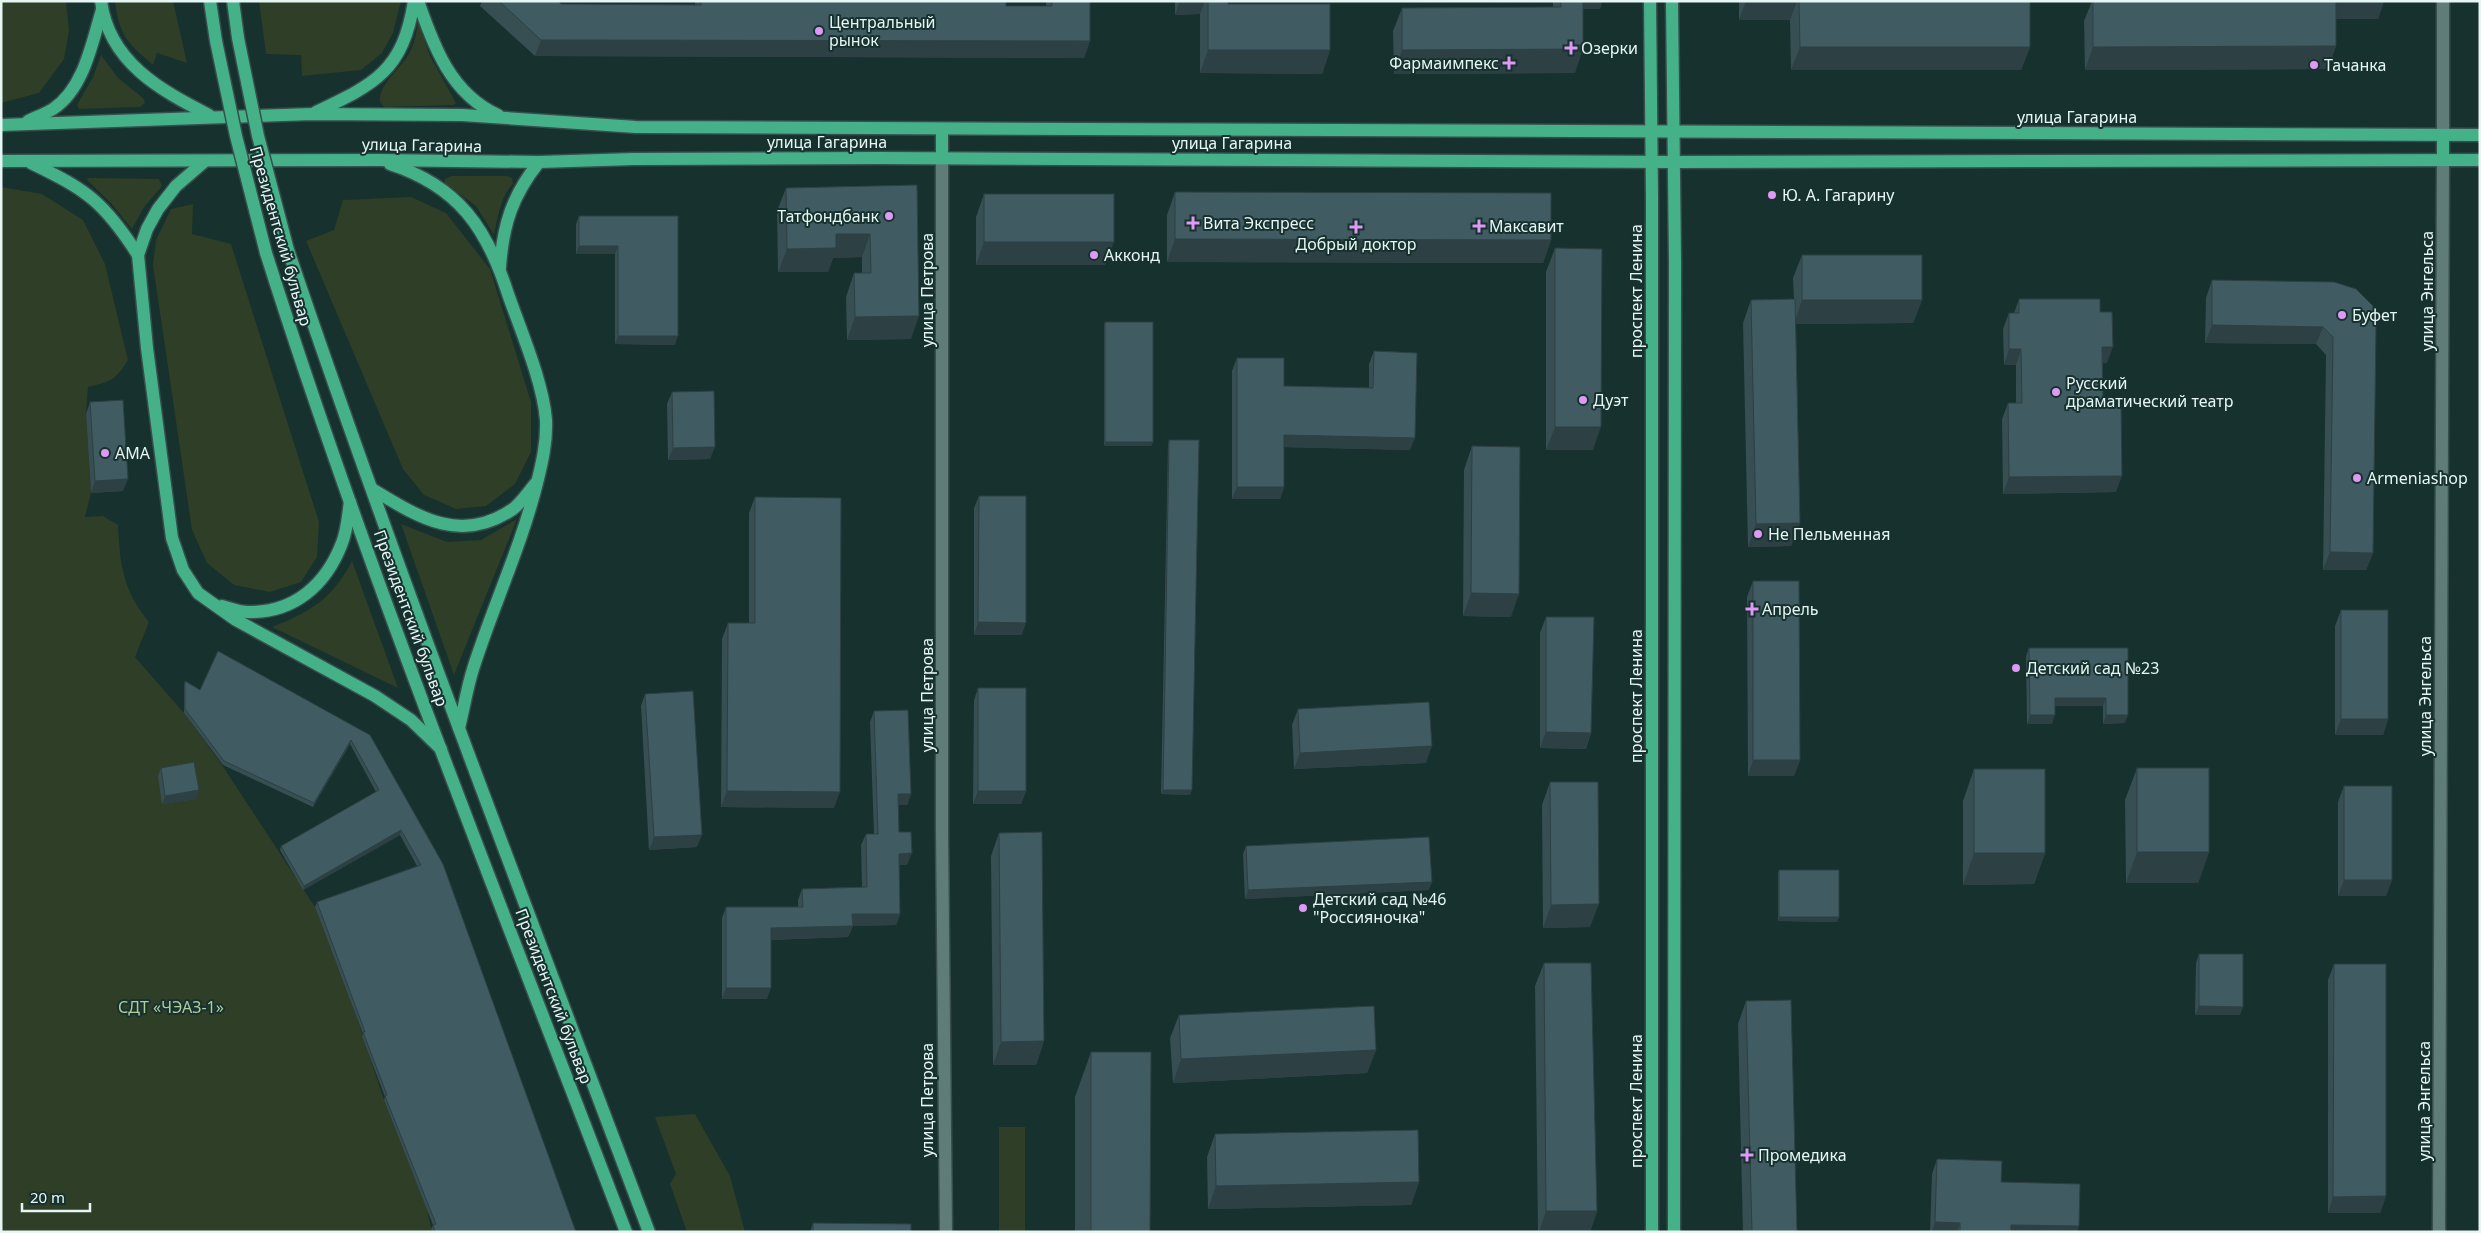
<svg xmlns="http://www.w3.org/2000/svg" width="2481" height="1233" font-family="'Noto Sans',sans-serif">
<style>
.green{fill:#2f3e26}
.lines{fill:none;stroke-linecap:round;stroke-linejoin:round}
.minor-casing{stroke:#374e4b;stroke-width:15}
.major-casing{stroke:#374e4b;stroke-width:15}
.minor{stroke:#5f7c79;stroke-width:12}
.major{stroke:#45b189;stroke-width:12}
.major-bridge-casing{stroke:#374e4b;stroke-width:15;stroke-linecap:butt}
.major-bridge{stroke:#45b189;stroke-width:12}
.wall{fill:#374e53}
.shaded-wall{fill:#2d4044}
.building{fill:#405b61;stroke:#2d4044}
.poi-dot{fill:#dd99f4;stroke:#16312e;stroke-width:2}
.labels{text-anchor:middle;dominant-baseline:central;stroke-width:4;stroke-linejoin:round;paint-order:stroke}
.poi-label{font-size:16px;fill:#e6f6f4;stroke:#16312e;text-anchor:start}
.street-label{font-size:16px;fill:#e6f6f4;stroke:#16312e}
.park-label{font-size:16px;fill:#aece9c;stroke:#16312e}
</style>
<rect width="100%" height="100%" fill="#16312e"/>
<g class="green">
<path d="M1,1H66L69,31L64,59L39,93L1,103Z"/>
<path d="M115,1H173L187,63L157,53L153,65C128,43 119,36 115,1Z"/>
<path d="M259,1H401L393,33L382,53L361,70L302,76L301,55L266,54Z"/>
<path d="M418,22L430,56L456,103L454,105L385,107C381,104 379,102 380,97C382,83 399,69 407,57C414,46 416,35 418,22Z"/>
<path d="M101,55L118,78L143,98L145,103L140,107L79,109L77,105L93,77Z"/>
<path d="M451,176H507L512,178L513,184C500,197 498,217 494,235L476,206L445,183V179Z"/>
<path d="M88,178L159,179L162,186L144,207L132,229L111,203L87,180Z"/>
<path d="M1,187L42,194L83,220L105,264L128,360C116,380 110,382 88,387L86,414L91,493L85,517L103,516L118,525C120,565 123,590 149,622L135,657L184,713L222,765L315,907L355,1012L384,1100L426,1205L432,1232H1Z"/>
<path d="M411,197L446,213L490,269L531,402V452L515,484L486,506L456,509L424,495L403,469L306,241L334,230L343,200Z"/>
<path d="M193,204L192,234L231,244L319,522L317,557L301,582L270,592L234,585L207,563L192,530L153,265L156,240L171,209Z"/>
<path d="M517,519L454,675L401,524L447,542L481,540Z"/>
<path d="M352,561L398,688L272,627C312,611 332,599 352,561Z"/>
<path d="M695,1114L730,1176L745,1232H687L670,1184L676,1174L655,1117Z"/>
<rect x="999" y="1127" width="26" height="105"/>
</g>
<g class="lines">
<defs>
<g id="minor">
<path d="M2443,1V135"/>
<path d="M942,158V831L946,1232"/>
<path d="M2439,1232L2443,160"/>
</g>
<g id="major">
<path d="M101,1C109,62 160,90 209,115"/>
<path d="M210,1L216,41"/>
<path d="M233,1L238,38"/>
<path d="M418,1C434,47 451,94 498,115"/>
<path d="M1650,1L1652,198V1232"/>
<path d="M1672,1L1675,262L1674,1232"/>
<path d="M316,112C375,84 403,71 414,1"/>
<path d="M28,121C36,117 45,114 53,109C84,89 92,42 102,10"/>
<path d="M1,125L313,114L462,115L636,127L2480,135"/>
<path d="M942,130V158"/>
<path d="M2443,135V160"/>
<path d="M1,161L378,160L539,162L634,159L878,158L1674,162L2480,160"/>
<path d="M205,161L176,186L158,209L147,229L138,255L147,348L172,538L183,570L198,593L212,603L236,620L375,696L411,720L441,749"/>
<path d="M31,163C87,190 104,202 138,255"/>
<path d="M390,164C458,186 487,228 508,294C521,331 543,382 546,420C547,442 542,463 537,483C521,547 493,606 473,669C467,688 464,708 459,728"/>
<path d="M288,250C400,581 526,906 649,1232"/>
<path d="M266,253C371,584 502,907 626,1232"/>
<path d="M500,267C503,225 512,196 539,162"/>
<path d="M372,489C418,517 461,545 513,509C521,503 529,491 536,483"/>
<path d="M222,606C230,608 239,612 248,612C294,613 326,585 342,543C347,531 348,515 350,502"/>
</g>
</defs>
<use href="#minor" class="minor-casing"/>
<use href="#major" class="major-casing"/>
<use href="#minor" class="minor"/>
<use href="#major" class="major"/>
<defs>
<g id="major-bridge">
<path d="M238,38L258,136L288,250"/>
<path d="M216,41L236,136L266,253"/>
</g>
</defs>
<use href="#major-bridge" class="major-bridge-casing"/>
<use href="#major-bridge" class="major-bridge"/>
</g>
<g class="wall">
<path d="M482,1H558L561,4L695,5V1H1006V6H1046V1H1090V41L1084,58L535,56L480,6Z"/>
<path d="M1175,1H1228V4L1330,50L1322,74L1200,73V14L1175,15Z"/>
<path d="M1553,1H1602L1600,9H1583L1575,73L1394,74L1393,31L1402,8L1553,7Z"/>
<path d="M1739,1H2030V47L2021,70H1791L1790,20H1739Z"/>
<path d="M2092,1H2384L2378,19H2336V46L2328,69L2085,70L2084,21Z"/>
<path d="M917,185L911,339L847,340L846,297L854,273H862V257L833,258L828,272H778L777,211L786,188Z"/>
<path d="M1175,192L1551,240L1543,263L1167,262V215Z"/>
<path d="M984,194L1105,265H976V217Z"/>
<path d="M579,216H678L675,345L615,344V254H576V224Z"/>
<path d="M1555,248L1593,450H1546V272Z"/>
<path d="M1802,255L1922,300L1913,323L1796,324L1800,523L1791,546L1748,547L1743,323L1751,300L1794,299L1793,278Z"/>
<path d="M2212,280L2334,282L2373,553L2366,570H2323L2326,355L2316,344L2205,343L2206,298Z"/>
<path d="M2019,299L2100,312L2107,363H2102L2103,404L2116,492L2003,494L2002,419L2008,403H2016V365H2004L2003,329L2009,313H2014Z"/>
<path d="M1105,322L1153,442L1151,446H1104V326Z"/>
<path d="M1374,351L1410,450L1284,447V487L1280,499H1232V371L1237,358L1284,386L1369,388V364Z"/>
<path d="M672,392L710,459L668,460L667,404Z"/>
<path d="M90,402L123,491L91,493L86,414Z"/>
<path d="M1169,440L1190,795L1161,794L1168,444Z"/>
<path d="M1472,446L1511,617L1463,616L1464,470Z"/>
<path d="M979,496L1022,635H974V508Z"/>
<path d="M755,497L834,808L721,807L722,639L728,623H749V513Z"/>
<path d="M1753,581L1800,760L1794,776H1748L1747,597Z"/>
<path d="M2341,610L2388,719L2383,735H2335V626Z"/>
<path d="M1546,617L1591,733L1586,749L1540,748V633Z"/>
<path d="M2029,648H2128L2125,723L2103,724V706H2055L2052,724H2027L2026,656Z"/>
<path d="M185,681L200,690L370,735L576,1232H432L431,1229L433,1225L384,1100L385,1097L362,1036L363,1034L315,907L317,902L417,866L400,835L303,890L280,850L281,846L376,792L350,744L313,807L223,765L184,713V686Z"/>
<path d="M978,688L1026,791L1021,804H973L974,700Z"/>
<path d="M645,694L697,847L649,850L641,706Z"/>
<path d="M1298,709L1426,763L1294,769L1292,725Z"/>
<path d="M874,711L911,794L907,805H898L899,832L907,865H899L900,914L896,925L853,926L848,937L771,940L767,999H722V918L726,907H798V900L802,889L862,887L861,845L866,834H874L870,722Z"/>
<path d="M161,768L196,799L162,804L158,776Z"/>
<path d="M2137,768L2209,852L2198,883H2126L2125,800Z"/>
<path d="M1974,769L2045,853L2034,884L1963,885V801Z"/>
<path d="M1550,782L1590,927L1543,928L1542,805Z"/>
<path d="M2344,786L2392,880L2386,896H2338V802Z"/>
<path d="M999,833L1044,1041L1036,1065H993L991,856Z"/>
<path d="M1246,846L1429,890L1245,899L1243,854Z"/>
<path d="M1779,870L1839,917L1837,922L1778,921V874Z"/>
<path d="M2199,954L2240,1015H2195L2196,963Z"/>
<path d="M1544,963L1597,1211L1590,1232H1538L1535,986Z"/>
<path d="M2334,964L2386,1196L2380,1213H2328V980Z"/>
<path d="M1746,1001L1797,1232H1743L1738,1024Z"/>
<path d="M1179,1015L1376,1050L1367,1073L1173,1083L1170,1038Z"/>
<path d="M1091,1052L1150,1232H1075V1097Z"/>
<path d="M1215,1134L1419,1182L1411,1205L1208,1209L1207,1157Z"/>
<path d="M1937,1159L2001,1182L2079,1226L2077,1232H1930L1932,1174Z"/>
<path d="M813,1223L911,1232H810Z"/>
</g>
<g class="shaded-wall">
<path d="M1180,1H1205L1200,14L1175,15Z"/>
<path d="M1577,1H1602L1600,9H1575Z"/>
<path d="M1746,1H1797L1790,20H1739Z"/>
<path d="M2334,1H2384L2378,19H2328Z"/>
<path d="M541,40L1090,41L1084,58L535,56Z"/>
<path d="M2336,46L2328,69L2085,70L2093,47Z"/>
<path d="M1800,47H2030L2021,70H1791Z"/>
<path d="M1583,49L1575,73L1394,74L1402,50Z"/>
<path d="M1208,50H1330L1322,74L1200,73Z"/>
<path d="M836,234H870L862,257L833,258L828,272H778L787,249Z"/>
<path d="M1175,239L1551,240L1543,263L1167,262Z"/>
<path d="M984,242H1114L1105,265H976Z"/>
<path d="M579,246H618L615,254H576Z"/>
<path d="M1802,300H1922L1913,323L1794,324Z"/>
<path d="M919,316L911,339L847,340L855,317Z"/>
<path d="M2212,325L2323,327L2316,344L2205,343Z"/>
<path d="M618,336H678L675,345L615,344Z"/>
<path d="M2102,347H2113L2107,363H2096Z"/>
<path d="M2009,349H2021L2016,365H2004Z"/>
<path d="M1555,427H1601L1593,450H1546Z"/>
<path d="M1284,435L1415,438L1410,450L1280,447Z"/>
<path d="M1105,442H1153L1151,446H1104Z"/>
<path d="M715,447L710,459L668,460L673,448Z"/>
<path d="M2122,476L2116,492L2003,494L2009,477Z"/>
<path d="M128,479L123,491L91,493L95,481Z"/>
<path d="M1237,487H1284L1280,499H1232Z"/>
<path d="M1800,523L1791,546L1748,547L1756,524Z"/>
<path d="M2330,552L2373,553L2366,570H2323Z"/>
<path d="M1471,593L1519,594L1511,617L1463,616Z"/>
<path d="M978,622L1026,623L1022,635H974Z"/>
<path d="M2055,698H2106L2103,706H2051Z"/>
<path d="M2030,715H2055L2052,724H2027Z"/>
<path d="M2106,715H2128L2125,723L2103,724Z"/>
<path d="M2341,719H2388L2383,735H2335Z"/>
<path d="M1546,732L1591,733L1586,749L1540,748Z"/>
<path d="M351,740L350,744L313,807L314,803Z"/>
<path d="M1432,746L1426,763L1294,769L1300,753Z"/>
<path d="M1753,760H1800L1794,776H1748Z"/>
<path d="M199,790L196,799L162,804L165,796Z"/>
<path d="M1163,790H1192L1190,795L1161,794Z"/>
<path d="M727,791L840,792L834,808L721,807Z"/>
<path d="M978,791H1026L1021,804H973Z"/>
<path d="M898,794H911L907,805H894Z"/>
<path d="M401,830L400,835L303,890L304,886Z"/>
<path d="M702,835L697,847L649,850L654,837Z"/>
<path d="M2137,852H2209L2198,883H2126Z"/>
<path d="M912,853L907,865H895L899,854Z"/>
<path d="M1974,853H2045L2034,884L1963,885Z"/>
<path d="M2344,880H2392L2386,896H2338Z"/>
<path d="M1432,882L1429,890L1245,899L1248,890Z"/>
<path d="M1599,904L1590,927L1543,928L1551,905Z"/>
<path d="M852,914H900L896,925L848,926Z"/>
<path d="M1779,917H1839L1837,922L1778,921Z"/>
<path d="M853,926L848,937L767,940L771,928Z"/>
<path d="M726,988H771L767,999H722Z"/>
<path d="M2199,1006L2243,1007L2240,1015H2195Z"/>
<path d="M1044,1041L1036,1065H993L1001,1042Z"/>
<path d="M1376,1050L1367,1073L1173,1083L1181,1059Z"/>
<path d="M1419,1182L1411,1205L1208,1209L1216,1186Z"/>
<path d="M2386,1196L2380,1213H2328L2333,1197Z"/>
<path d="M1546,1211H1597L1590,1232H1539Z"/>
<path d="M1935,1222L1960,1223L1957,1232H1932Z"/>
<path d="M2011,1225L2079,1226L2077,1232H2008Z"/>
</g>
<g class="building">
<path d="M499,1H558L561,4L701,5V1H1006V6H1052V1H1090V41L541,40Z"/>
<path d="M1208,1H1228V4H1330V50H1208Z"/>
<path d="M1561,1H1583V49L1402,50V8L1561,7Z"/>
<path d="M1799,1H2030V47H1800Z"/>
<path d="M2093,1H2336V46L2093,47Z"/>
<path d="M917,185L919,316L855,317L854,273H871L870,234H836V248L787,249L786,188Z"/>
<path d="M1175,192L1551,193V240L1175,239Z"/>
<rect x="984" y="194" width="130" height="48"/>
<path d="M579,216H678V336H618V246H579Z"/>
<path d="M1555,248L1602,249L1601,427H1555Z"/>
<rect x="1802" y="255" width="120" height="45"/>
<path d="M2212,280L2334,282L2356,289L2373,306L2376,327L2373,553L2330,552L2333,337L2323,327L2212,325Z"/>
<path d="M1795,299L1800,523L1756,524L1751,300Z"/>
<path d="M2019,299H2100V312H2112L2113,347H2102L2103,404H2121L2122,476L2009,477L2008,403H2022L2021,349H2009V313H2019Z"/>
<rect x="1105" y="322" width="48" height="120"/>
<path d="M1374,351L1417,353L1415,438L1284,435V487H1237V358H1284V386L1373,388Z"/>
<path d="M714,391L715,447L673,448L672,392Z"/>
<path d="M123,400L128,479L95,481L90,402Z"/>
<path d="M1169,440H1199L1192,790H1163Z"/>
<path d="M1472,446L1520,447L1519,594L1471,593Z"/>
<path d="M979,496H1026V623L978,622Z"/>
<path d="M755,497L841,498L840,792L727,791L728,623H755Z"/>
<path d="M1753,581H1799L1800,760H1753Z"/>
<rect x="2341" y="610" width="47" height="109"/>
<path d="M1546,617H1594L1591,733L1546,732Z"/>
<path d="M2029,648H2128V715H2106V698H2055V715H2030Z"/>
<path d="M218,651L370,735L443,864L576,1232H435L433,1225L436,1224L385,1096L387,1095L363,1032H365L317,902L421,865L401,830L304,886L281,846L379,790L351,740L314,803L224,761L185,709V681L200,690Z"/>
<rect x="978" y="688" width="48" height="103"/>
<path d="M693,691L702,835L654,837L645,694Z"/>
<path d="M1429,702L1432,746L1300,753L1298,709Z"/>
<path d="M908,710L911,794H898L899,832H911L912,853L899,854L900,914H852L853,926L771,928V988H726V907H803L802,889L867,887L866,834H878L874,711Z"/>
<path d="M194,762L199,790L165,796L161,768Z"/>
<rect x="2137" y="768" width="72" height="84"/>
<rect x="1974" y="769" width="71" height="84"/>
<path d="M1550,782H1598L1599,904L1551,905Z"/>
<rect x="2344" y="786" width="48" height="94"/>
<path d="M1042,832L1044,1041L1001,1042L999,833Z"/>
<path d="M1429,837L1432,882L1248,890L1246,846Z"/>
<rect x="1779" y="870" width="60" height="47"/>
<path d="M2199,954H2243V1007L2199,1006Z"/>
<path d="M1544,963H1591L1597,1211H1546Z"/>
<path d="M2334,964H2386V1196L2333,1197Z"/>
<path d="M1791,1000L1797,1232H1752L1746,1001Z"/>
<path d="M1374,1006L1376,1050L1181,1059L1179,1015Z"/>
<path d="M1091,1052H1151L1150,1232H1091Z"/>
<path d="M1418,1130L1419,1182L1216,1186L1215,1134Z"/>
<path d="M1937,1159L2002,1161L2001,1182L2080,1184L2079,1226L2011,1225V1232H1960V1223L1935,1222Z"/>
<path d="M813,1223L911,1224V1232H813Z"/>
</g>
<g class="poi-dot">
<circle cx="819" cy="31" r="5"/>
<path d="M1568.5 40.5h5v5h5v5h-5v5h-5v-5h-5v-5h5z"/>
<path d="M1506.5 55.5h5v5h5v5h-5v5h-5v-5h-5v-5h5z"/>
<circle cx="2314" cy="65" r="5"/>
<circle cx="1772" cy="195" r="5"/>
<circle cx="889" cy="216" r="5"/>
<path d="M1190.5 215.5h5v5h5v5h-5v5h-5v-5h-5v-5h5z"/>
<path d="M1476.5 218.5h5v5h5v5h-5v5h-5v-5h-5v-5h5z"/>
<path d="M1353.5 219.5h5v5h5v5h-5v5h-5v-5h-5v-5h5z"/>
<circle cx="1094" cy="255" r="5"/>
<circle cx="2342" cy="315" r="5"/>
<circle cx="2056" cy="392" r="5"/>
<circle cx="1583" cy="400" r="5"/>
<circle cx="105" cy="453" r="5"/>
<circle cx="2357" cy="478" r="5"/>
<circle cx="1758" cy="534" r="5"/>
<path d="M1749.5 601.5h5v5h5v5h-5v5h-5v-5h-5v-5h5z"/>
<circle cx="2016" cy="668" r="5"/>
<circle cx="1303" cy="908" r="5"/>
<path d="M1744.5 1147.5h5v5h5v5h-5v5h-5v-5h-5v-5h5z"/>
</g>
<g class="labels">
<g class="poi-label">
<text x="829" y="22">Центральный<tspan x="829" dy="18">рынок</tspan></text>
<text x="1581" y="48">Озерки</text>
<text x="1499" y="63" text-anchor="end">Фармаимпекс</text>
<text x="2324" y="65">Тачанка</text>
<text x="1782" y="195">Ю. А. Гагарину</text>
<text x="879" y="216" text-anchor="end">Татфондбанк</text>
<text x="1203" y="223">Вита Экспресс</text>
<text x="1489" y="226">Максавит</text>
<text x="1356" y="244" text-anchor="middle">Добрый доктор</text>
<text x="1104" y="255">Акконд</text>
<text x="2352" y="315">Буфет</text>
<text x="2066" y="383">Русский<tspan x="2066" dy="18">драматический театр</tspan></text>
<text x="1593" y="400">Дуэт</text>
<text x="115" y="453">АМА</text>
<text x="2367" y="478">Armeniashop</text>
<text x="1768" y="534">Не Пельменная</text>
<text x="1762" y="609">Апрель</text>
<text x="2026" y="668">Детский сад №23</text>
<text x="1313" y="899">Детский сад №46<tspan x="1313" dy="18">"Россияночка"</tspan></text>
<text x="1758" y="1155">Промедика</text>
</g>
<g class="street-label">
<text x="2077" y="117">улица Гагарина</text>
<text x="827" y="142">улица Гагарина</text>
<text x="1232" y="143">улица Гагарина</text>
<text transform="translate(422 145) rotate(1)">улица Гагарина</text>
<text transform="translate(281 236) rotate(74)">Президентский бульвар</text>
<text transform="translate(927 290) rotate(-90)">улица Петрова</text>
<text transform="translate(1636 291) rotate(-90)">проспект Ленина</text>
<text transform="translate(2427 291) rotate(-90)">улица Энгельса</text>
<text transform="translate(411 618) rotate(70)">Президентский бульвар</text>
<text transform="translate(927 695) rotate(-90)">улица Петрова</text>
<text transform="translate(1636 696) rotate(-90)">проспект Ленина</text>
<text transform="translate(2425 696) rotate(-90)">улица Энгельса</text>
<text transform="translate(554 996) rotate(69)">Президентский бульвар</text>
<text transform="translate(927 1100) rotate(-90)">улица Петрова</text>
<text transform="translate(1636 1101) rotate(-90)">проспект Ленина</text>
<text transform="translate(2424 1101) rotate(-90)">улица Энгельса</text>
</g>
<g class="park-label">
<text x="171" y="1007">СДТ «ЧЭАЗ-1»</text>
</g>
</g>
<rect width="2481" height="1233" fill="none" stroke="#e6f6f4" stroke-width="5"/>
<path d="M22 1203v8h68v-8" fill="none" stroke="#e6f6f4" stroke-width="2.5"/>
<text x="30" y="1203" font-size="15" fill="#e6f6f4" stroke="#16312e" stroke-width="4" paint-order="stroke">20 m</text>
</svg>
